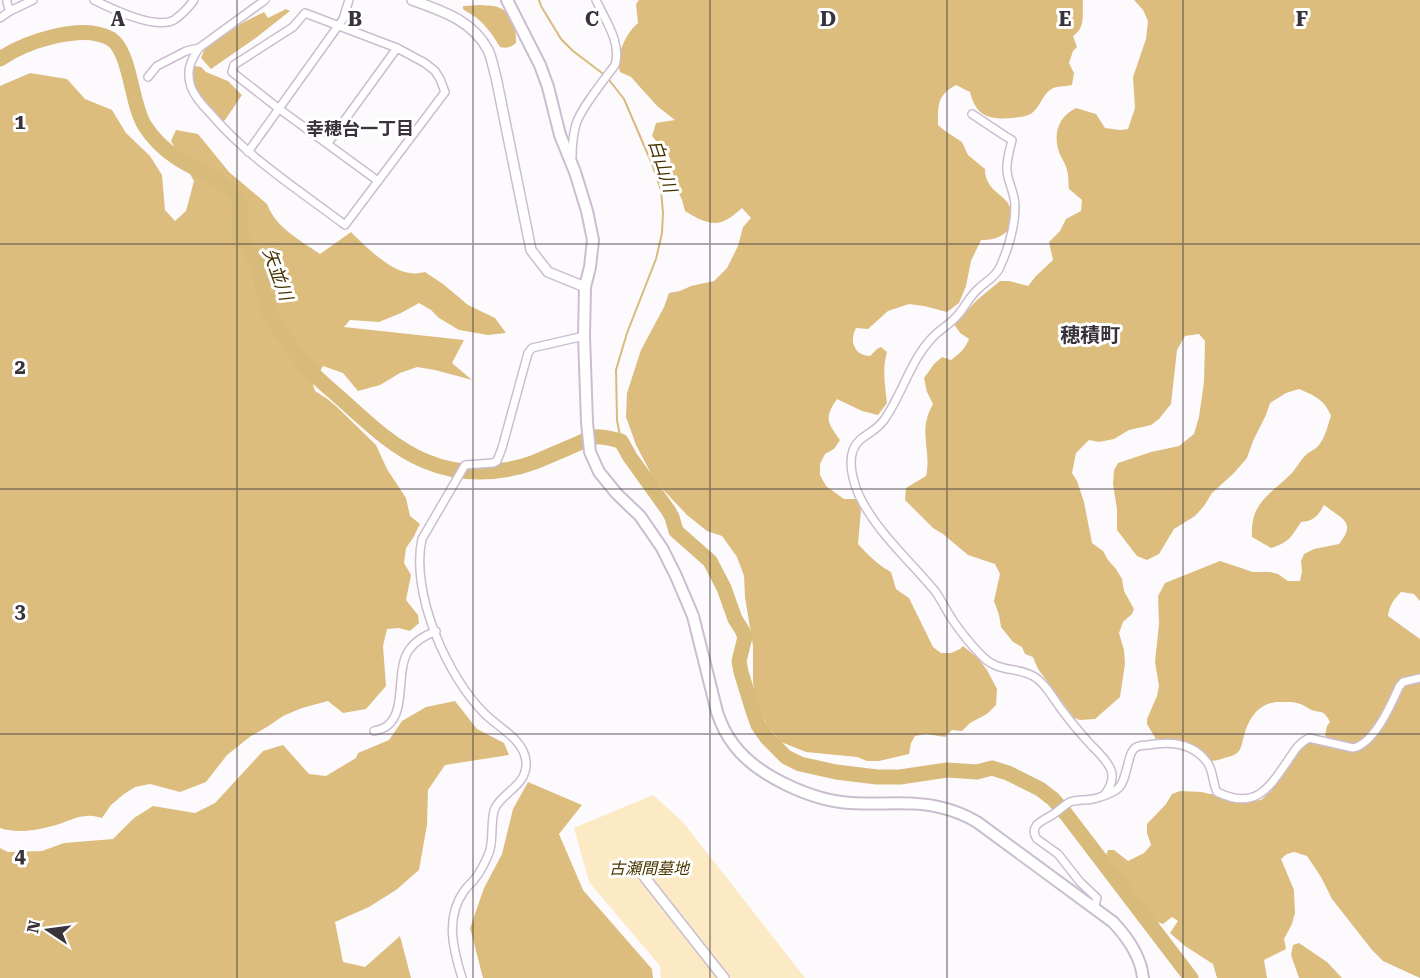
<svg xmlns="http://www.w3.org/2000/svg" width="1420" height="978" font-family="'Roboto Serif','Noto Sans JP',serif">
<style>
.green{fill:#fceac4}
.forest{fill:#dcbd7e}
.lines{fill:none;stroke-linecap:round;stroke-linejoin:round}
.stream{stroke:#d8ba7a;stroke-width:2}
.river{stroke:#d8ba7a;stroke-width:15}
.minor-casing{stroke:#cbbdd0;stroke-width:10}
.tertiary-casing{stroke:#cbbdd0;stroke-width:12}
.secondary-casing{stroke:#cbbdd0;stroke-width:14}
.minor{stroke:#fff;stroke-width:7}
.tertiary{stroke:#fff;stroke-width:9}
.secondary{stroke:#fff;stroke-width:10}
.grid{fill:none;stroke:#38323a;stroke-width:1.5;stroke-opacity:0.55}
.labels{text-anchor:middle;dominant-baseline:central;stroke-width:6;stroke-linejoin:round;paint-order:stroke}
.park-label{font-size:16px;font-style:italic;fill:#4d3903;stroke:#fff}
.neighbourhood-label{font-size:18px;font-weight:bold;fill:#38323a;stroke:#fff}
.water-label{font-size:18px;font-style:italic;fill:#493400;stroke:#fff}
.quarter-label{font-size:20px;font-weight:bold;fill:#38323a;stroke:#fff}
.grid-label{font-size:20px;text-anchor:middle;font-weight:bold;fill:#38323a;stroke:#fff;stroke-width:6;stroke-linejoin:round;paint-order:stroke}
</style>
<rect width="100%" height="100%" fill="#fdfafe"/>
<path class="green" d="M653,795L683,822L805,978H661L660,966L589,882L574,828Z"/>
<g class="forest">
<path d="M639,0H1083C1082,15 1086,27 1073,36L1077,47L1073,51L1069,63L1074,73L1072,85C1065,87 1056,85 1050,90C1042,96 1040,107 1032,113C1026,117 1020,117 1013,118C990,120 976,117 970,92L956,85C937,95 938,106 938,125L945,131L962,142L968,155L985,169C985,193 1008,194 1011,210C1012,215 1010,223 1010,229C1000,238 993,240 981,240L971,261L966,286L959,303L947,312L924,306L909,304L888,311L868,329L856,328C849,341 854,356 870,356L877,349L881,347L887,352C882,369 885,385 887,403L878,415L862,411L837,399C824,418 827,422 840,440L834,449L825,454L820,464V475L826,486L844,499H856L861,510L858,544C868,555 878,565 891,572L896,589L909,598L933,647L941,653H951L960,649L963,646L978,658L987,670L997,689L996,705L987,714L970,723L962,731L952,730L945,737L926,734L915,736L911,743L909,754L879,761H867L857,757L806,752L781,742L768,727L756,705L753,682V646L745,597L744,576L737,557L722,536L707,531L687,515L655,481L636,445L626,417L627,393L641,350L664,307L669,293L680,291L691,286L714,281L727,268L738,246L743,227L751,218L742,208C737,212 732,217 726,220C713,228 696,218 685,211L682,200L673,180L670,158L652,136L656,123L675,120L657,106L631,77L620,72C615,56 626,33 638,23L636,4Z"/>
<path d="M1134,0H1420V601L1414,594L1401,592C1394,599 1389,606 1388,616L1420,639V675L1401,680L1397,684L1389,703L1369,734L1354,746L1332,740L1325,736L1327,726L1330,722C1323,707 1319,715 1308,708C1299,702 1293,702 1282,702C1260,701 1249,717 1244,736C1242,742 1242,749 1237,753C1233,756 1228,757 1224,758C1219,760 1215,761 1210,761C1192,750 1180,738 1157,741L1147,724V719L1157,696L1159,686L1155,662L1159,624L1158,596L1165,583L1220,561L1253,572H1270L1278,574L1288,581H1300L1302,571L1301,561L1304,554L1314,549L1339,544C1357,522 1342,519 1324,505C1318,516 1314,521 1301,522C1291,537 1290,542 1271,548L1252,537C1250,502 1270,495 1292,473C1297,467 1301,459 1307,454C1312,450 1317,449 1321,442C1326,435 1328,424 1331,416C1324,399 1315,396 1299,389L1286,393L1270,403L1266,415L1253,441L1247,458L1234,473L1212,493L1204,506L1195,516L1174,529L1159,554L1147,560L1137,556L1117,530V509L1113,484L1114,470L1118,463L1151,452L1179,446L1194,434L1199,417L1204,382L1205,341L1199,334L1185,336L1177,350L1171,404L1159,419L1151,425L1129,430L1114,439L1099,442L1089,440L1076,453L1072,473L1077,481L1084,502L1092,543L1103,551L1108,560L1116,569L1122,579L1124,591L1134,609L1132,614L1123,622L1119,633L1124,650L1125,664L1120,697L1095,719L1080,720L1074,718L1038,669L1033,657L1025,654L1022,647L1013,642L1001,627L999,615L994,601L1000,574L995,564L968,555L943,534L933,528L905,500L906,488L926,476C932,449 917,432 933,404L927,392L924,378L934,364L942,357L951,360C959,354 965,349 969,339L960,333L954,324L977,300L1000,281H1009L1028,286L1036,276L1053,260L1049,242L1060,231L1066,219L1081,211L1082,200L1069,189C1068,183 1069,176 1067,170C1066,164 1061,158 1059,152C1053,134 1058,117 1076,108L1096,114L1105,128L1120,130L1128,129L1135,108L1133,77L1146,39L1148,21L1143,10Z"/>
<path d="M481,5C487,6 495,5 500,8C512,13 517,32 516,43C511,47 507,49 500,47C494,37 488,28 479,20C474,15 468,13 463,9V6Z"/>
<path d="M286,9L290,11L257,37L211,69L201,58L205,48L244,22L264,12L268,18Z"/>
<path d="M194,66L201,67L206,72L228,81L242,95L225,120L218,125L194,100Z"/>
<path d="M30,73L67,79L85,99L112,110L126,133L150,156L162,175L165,210L175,221L186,211L194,181L171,141L176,130L198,134L229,172L267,204C276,228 300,240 320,254L351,232C365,246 390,271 410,273C415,274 420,273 425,272L443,284L468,305L495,318L506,333L488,335L459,330L439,318L431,310L419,303L401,313L379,322L350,320L344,327L464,340L452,363L472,380L435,370L417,367L400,373L380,385L358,391L343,373L323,366L313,384L315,391L326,398L336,406L376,445L387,469L406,498L410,516L420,524L413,538L406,548L404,563L411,575L406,600L418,615L419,623L410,631L399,628L387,629L383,646L386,686L366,709L343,713L328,701L302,708L283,716L267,727L251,736L227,755L206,782L180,792L150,784L135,787L124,794L111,805L102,818C97,817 92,815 88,816C76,816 67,822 56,825C38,830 18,834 0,828V86Z"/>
<path d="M1420,681V978L1383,961L1372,950L1332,899L1321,877L1307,856L1294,852L1287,854L1281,859L1294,890L1295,913L1292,924L1284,939L1286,949L1264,960L1267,978H1217L1213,964L1185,946L1170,933L1178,921L1172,917L1163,924L1152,920L1105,858L1108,850H1114L1128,861L1144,853L1151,845L1147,833V824L1166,804L1172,794L1180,791L1202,792L1209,794H1216L1221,798L1239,802L1261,800L1270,792L1280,779L1298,746L1307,741L1363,747L1403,685Z"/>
<path d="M455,701L477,729L504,743L509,755L445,765L428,790L427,825L419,870L396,890L369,907L335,922L343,962L365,967L400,936L411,978H0V848L8,852L42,851L64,843L113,839L134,818L153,806L195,813L215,803L263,751L283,745L309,774L326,776L356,758L358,753L389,740L402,721L426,707Z"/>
<path d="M528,782L582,805L559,834L583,890L652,969L653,978H483L470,928L484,888L502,854L513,809Z"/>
<path d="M1299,943L1327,962L1342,978H1299L1291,955L1293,945Z"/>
</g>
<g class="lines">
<path class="stream" d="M539,0L541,6L561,39L573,51L606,76L624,99L652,164L661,190L663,213L662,233L656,259L627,333L616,370L617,420L621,441"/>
<path class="river" d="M0,59C25,42 83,22 111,39C131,52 131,105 145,126C153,139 165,150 177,158C196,171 224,178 237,198C246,211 236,224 241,237C244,244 250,249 253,256C262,276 262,298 271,317C275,324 280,330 284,336C291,345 297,356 305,365C318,380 334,392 348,405C371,426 396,449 425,461C460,476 500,475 535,462C549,456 563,450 577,444C582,442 588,438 594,437C602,436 612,439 621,441L630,457L668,510L672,517L676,531L710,561L724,588L735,619L742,630L745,637L739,661L741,672L754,714L758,725L767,738L786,757L800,764L836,772L877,777H900L947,770L977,772L992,768L1008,773L1040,789L1053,799L1066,814L1191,978"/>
<defs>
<g id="minor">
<path d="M7,0V3L10,11"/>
<path d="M94,0C112,9 156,30 174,20C181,15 189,7 194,0"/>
<path d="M265,0L199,48C190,61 186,72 191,87C195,97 202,105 210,113C248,158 299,190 345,225L445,92L440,79L435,71L425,63L397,48L305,13L293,27L234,65L232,72L278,108L378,181"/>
<path d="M0,18L10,11L33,0"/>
<path d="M148,77L157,66L186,51L199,48"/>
<path d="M972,114L1005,136L1012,140C1010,149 1006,161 1007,171C1008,183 1015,193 1015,206C1015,226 1008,249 1000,267C995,278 986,281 978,289C969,297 964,309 956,317C949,325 939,330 932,338C910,361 902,395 884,420C877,430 868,433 860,440C843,455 854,487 863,503C882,537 911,562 935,591C942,601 947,612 954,622C963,635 972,646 983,657C998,672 1016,667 1033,676C1046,683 1055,702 1065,714C1073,725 1082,735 1091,745C1098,752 1107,760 1111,770C1114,779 1110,788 1104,795"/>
<path d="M328,143L397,48"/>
<path d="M248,152L343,19L349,0"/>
<path d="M572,157C572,146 573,135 576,124C581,108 604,80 615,65C622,43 605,20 596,0"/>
<path d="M374,731C378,730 383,729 387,726C407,711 395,670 409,650C415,641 426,635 436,631"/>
<path d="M1094,908L1097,898L1080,882L1058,854L1037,839C1027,824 1046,820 1055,813C1060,810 1064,805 1070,802C1078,799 1089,801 1097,798C1124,790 1122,786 1129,760C1130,756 1131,751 1135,748C1139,745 1144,745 1148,745C1170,741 1193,743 1207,762C1214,772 1212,782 1217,792C1256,811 1269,788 1289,759C1295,750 1299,743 1309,738L1353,748C1374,744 1391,705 1399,687L1403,682L1420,678"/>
<path d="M462,978C453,949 445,918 464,891C467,887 470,884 473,881C480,873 485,863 489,853C494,840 490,819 495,808C504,791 528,785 526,761C524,740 498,727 485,714C447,677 410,592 422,539L465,465L493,463L497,461L502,448L528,353L532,348L584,336"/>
</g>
<g id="tertiary">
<path d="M412,0C442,11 472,20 488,50C492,58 493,68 496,77L531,250L548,272L585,287"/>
<path d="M635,865L724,978"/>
</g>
<path id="secondary" d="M507,0L540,65L548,87L560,135L575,172L587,211L593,240L590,267L585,287L584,336L587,422L590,452L599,472L617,494L640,516L662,548L676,576L693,616L717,712C721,724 726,735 734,745C757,776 813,801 851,803C880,805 915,800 943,808C955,811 967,816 977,822L1113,922C1128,938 1141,956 1143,978"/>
</defs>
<use href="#minor" class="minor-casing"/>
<use href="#tertiary" class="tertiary-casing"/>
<use href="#secondary" class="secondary-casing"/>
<use href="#minor" class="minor"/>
<use href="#tertiary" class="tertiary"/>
<use href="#secondary" class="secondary"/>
</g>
<path class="grid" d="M237,0V978M473,0V978M710,0V978M947,0V978M1183,0V978M0,244H1420M0,489H1420M0,734H1420"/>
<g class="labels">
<g class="park-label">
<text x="649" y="868">古瀬間墓地</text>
</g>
<g class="neighbourhood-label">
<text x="360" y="128">幸穂台一丁目</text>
</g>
<g class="water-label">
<text transform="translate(663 166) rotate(72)">白山川</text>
<text transform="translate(278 274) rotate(70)">矢並川</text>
</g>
<g class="quarter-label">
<text x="1090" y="335">穂積町</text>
</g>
</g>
<g class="grid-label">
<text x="118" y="26">A</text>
<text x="355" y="26">B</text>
<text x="592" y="26">C</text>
<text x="828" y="26">D</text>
<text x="1065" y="26">E</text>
<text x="1302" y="26">F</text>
<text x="20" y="129">1</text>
<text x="20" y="374">2</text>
<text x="20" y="618">3</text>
<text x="20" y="863">4</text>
</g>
<g transform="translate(48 930) rotate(283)" stroke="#ffffff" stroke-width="4.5" paint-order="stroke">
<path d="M0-4.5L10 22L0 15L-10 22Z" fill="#38323a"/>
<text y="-9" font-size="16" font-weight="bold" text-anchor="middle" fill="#38323a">N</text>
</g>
</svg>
